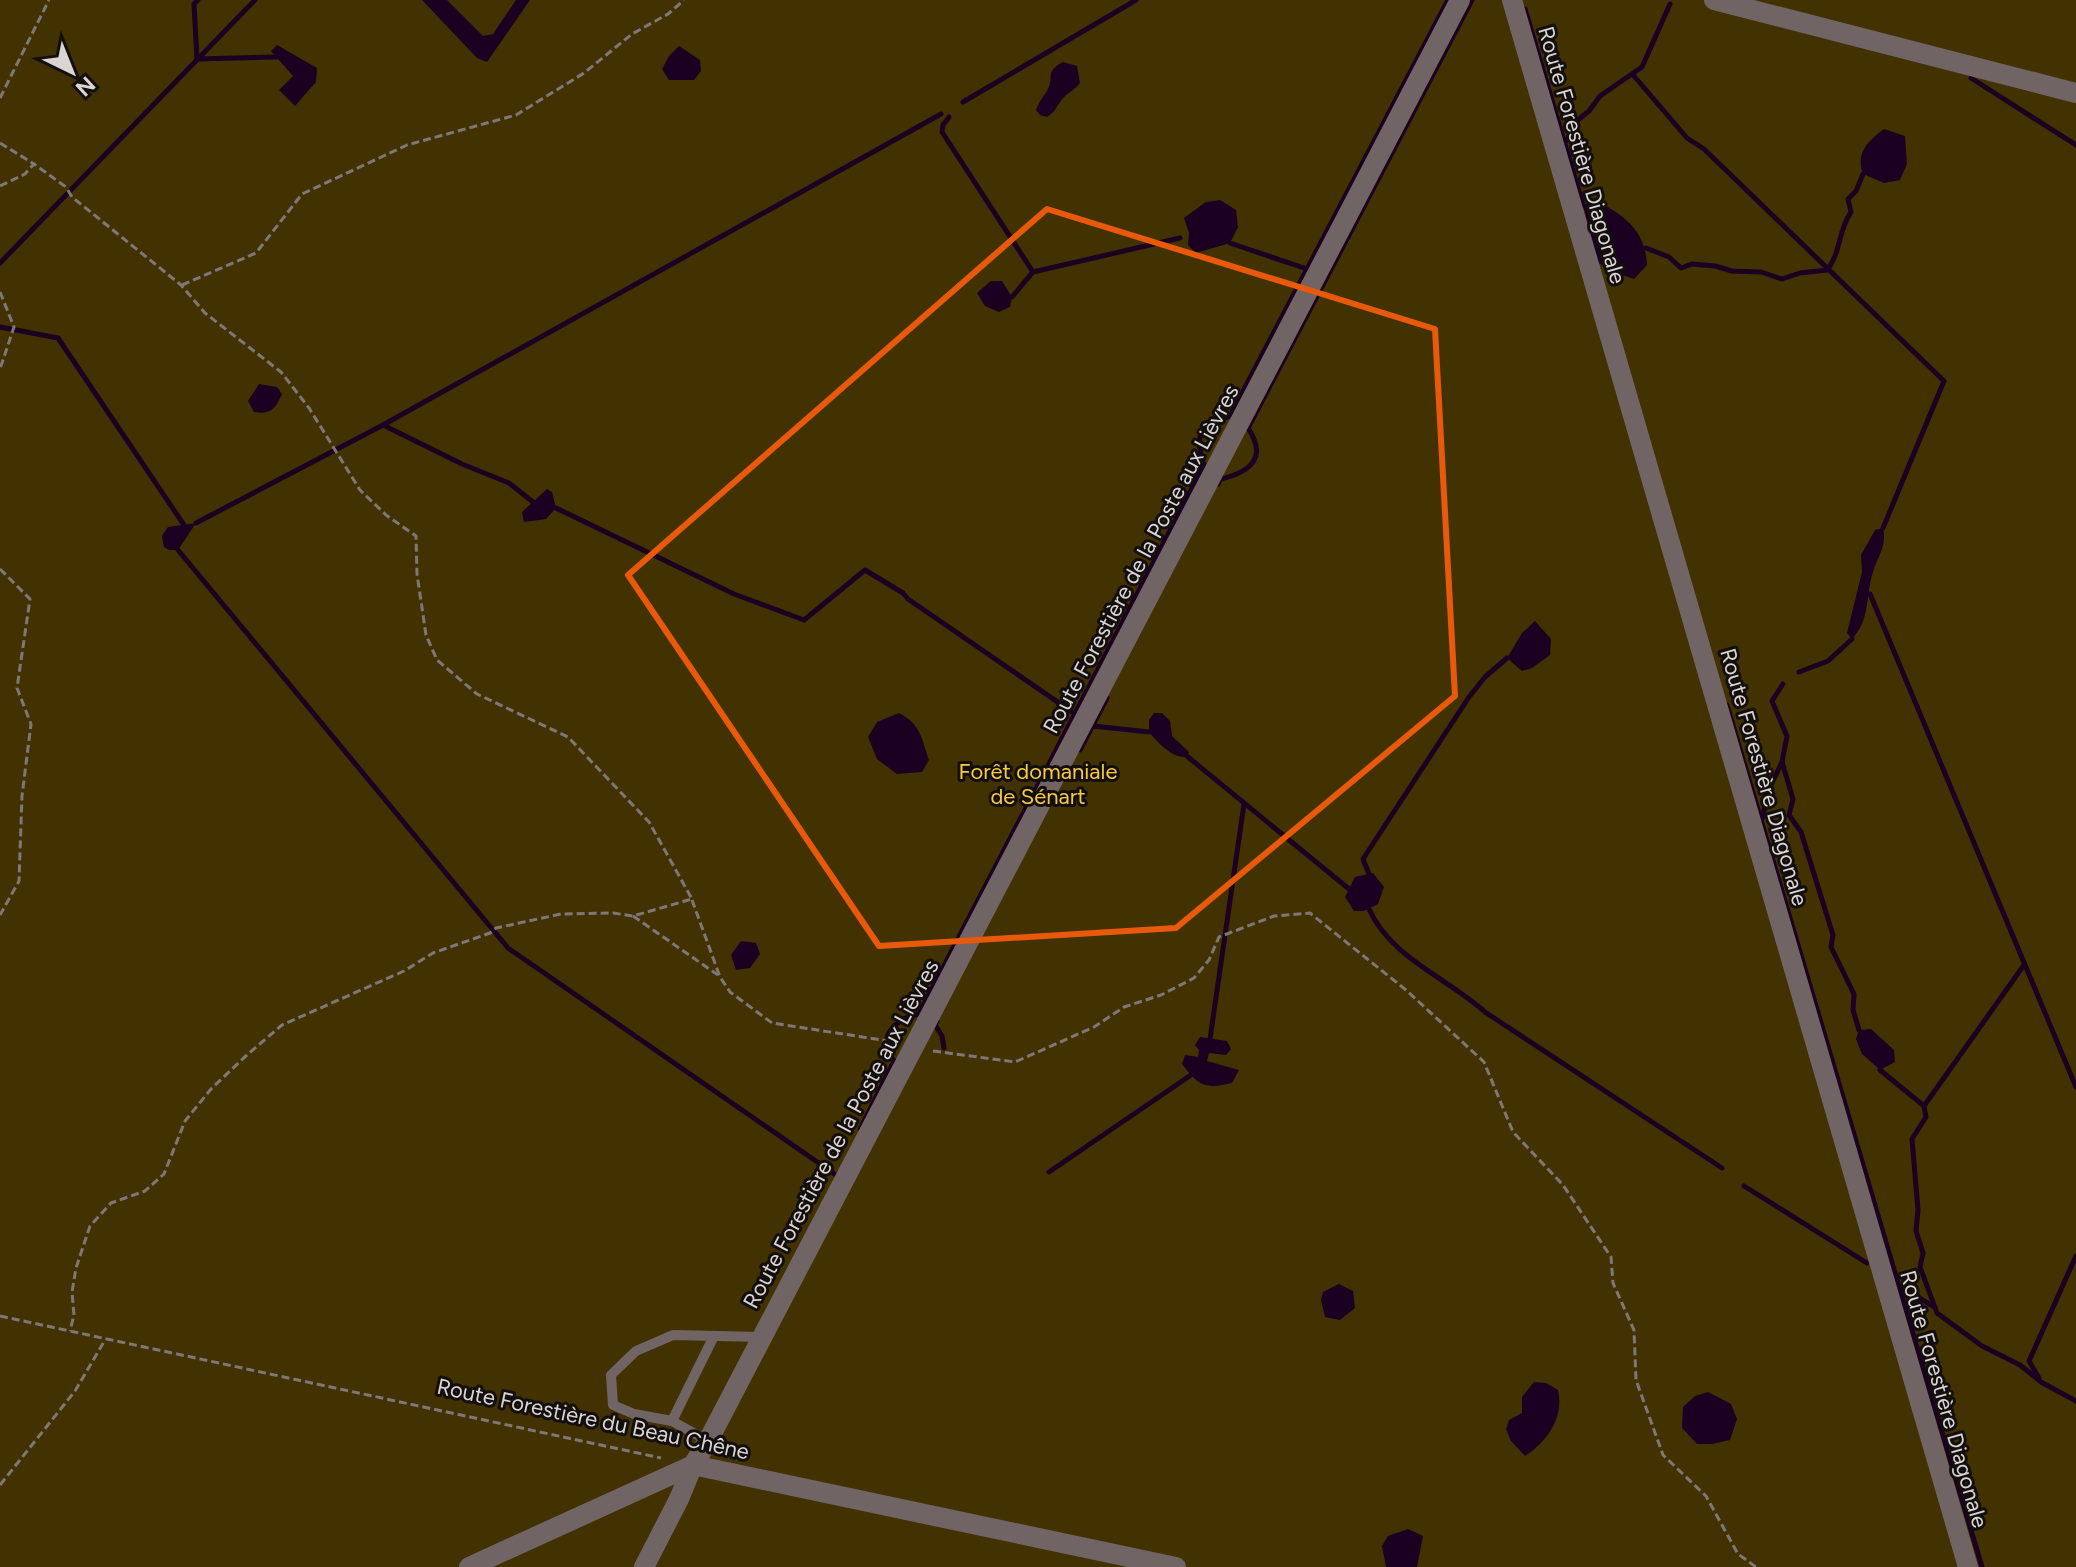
<svg xmlns="http://www.w3.org/2000/svg" width="2076" height="1567" font-family="Figtree,sans-serif">
<style>
.green{fill:#423202}
.water{fill:#1b0021}
.lines{fill:none;stroke-linecap:round;stroke-linejoin:round}
.stream{stroke:#1b0021;stroke-width:5}
.path{stroke:#7f7776;stroke-width:3;stroke-dasharray:8 4;stroke-linecap:butt}
.lane{stroke:#706564;stroke-width:10}
.street{stroke:#706564;stroke-width:20}
.marked{fill:none;stroke:#e8590c;stroke-width:6;stroke-linejoin:round}
.labels{text-anchor:middle;dominant-baseline:central;stroke-width:6;stroke-linejoin:round;paint-order:stroke}
.street-label{font-size:22px;fill:#dad4d3;stroke:#140f0f}
.park-label{font-size:22px;fill:#f8ca40;stroke:#140f0f}
</style>
<rect width="100%" height="100%" fill="#2e2524"/>
<rect class="green" x="0" y="0" width="2076" height="1567"/>
<g class="water">
<path d="M422,0H447L483,36L493,34L516,0H530L487,62L477,58Z"/>
<path d="M277,45L317,68L316,82L295,106L279,90L293,76L271,51Z"/>
<path d="M679,46L700,60L701,71L694,80H669L662,69L669,56Z"/>
<path d="M1063,62L1077,66L1080,83C1074,91 1065,94 1060,102C1055,109 1055,112 1047,117L1040,115L1036,110C1039,102 1042,98 1047,91C1055,77 1044,72 1063,62Z"/>
<path d="M1884,129L1905,136L1907,164L1900,180L1884,183L1863,174C1855,153 1868,141 1884,129Z"/>
<path d="M1220,200L1236,210L1238,227L1230,243L1196,253L1188,245L1189,233L1184,218L1206,202Z"/>
<path d="M1597,201C1625,216 1645,230 1647,265L1634,279L1616,273L1597,262L1583,205Z"/>
<path d="M991,281H1002L1012,297L1010,307L999,312L985,306L977,293Z"/>
<path d="M259,384L277,387L282,394C275,409 271,415 254,412L248,401Z"/>
<path d="M547,489L552,492L556,508L546,519L524,522L522,512Z"/>
<path d="M196,523L178,550H169L164,547L162,536L168,527Z"/>
<path d="M1883,528C1887,546 1878,556 1873,572C1865,596 1871,619 1852,639L1847,633L1862,572L1861,555L1875,530Z"/>
<path d="M1535,621L1551,639L1550,655L1532,668L1522,671L1507,658L1522,633Z"/>
<path d="M899,713C921,724 921,738 929,760L922,772L897,774L877,759L868,737L877,722Z"/>
<path d="M1154,713H1162L1170,721L1172,736L1189,752L1188,757C1173,759 1158,743 1149,732V720Z"/>
<path d="M1373,873L1384,887L1378,904L1364,911H1354L1345,897L1355,877Z"/>
<path d="M741,941L756,943L760,954L750,968L736,970L731,955Z"/>
<path d="M1871,1029L1894,1050L1895,1062L1880,1070L1862,1054L1856,1039L1859,1030Z"/>
<path d="M1200,1037L1227,1041L1231,1049L1226,1055L1209,1053L1207,1061L1239,1070L1232,1083C1206,1089 1199,1087 1182,1064L1185,1055L1198,1057L1199,1050L1195,1045Z"/>
<path d="M1339,1284L1353,1291L1355,1308L1340,1320L1325,1317L1321,1300L1323,1292Z"/>
<path d="M1534,1382L1546,1383L1558,1390C1564,1417 1548,1441 1525,1456L1511,1441L1506,1429L1509,1420L1522,1413V1397Z"/>
<path d="M1708,1392L1731,1404L1737,1419L1730,1440L1712,1444H1697L1682,1428L1683,1407L1695,1396Z"/>
<path d="M1408,1529L1423,1536L1417,1567H1386L1382,1546L1388,1536Z"/>
</g>
<g class="lines">
<g class="stream">
<path d="M198,0L194,4L197,59L277,57"/>
<path d="M1525,9L1583,205"/>
<path d="M1634,76L1687,138L1704,149L1944,381L1883,528"/>
<path d="M1971,78L2076,145"/>
<path d="M963,102L1136,0"/>
<path d="M949,117L943,125L942,132L1033,272"/>
<path d="M1566,141L1570,137L1573,124L1589,111L1600,96L1642,67L1670,4"/>
<path d="M1230,243L1307,269"/>
<path d="M1646,248L1669,257L1681,268L1692,264L1715,266L1732,271L1761,272L1782,279L1800,273L1827,270C1841,253 1838,230 1851,212L1848,199L1856,191L1863,174"/>
<path d="M0,263L255,0"/>
<path d="M1012,297L1033,272L1180,238"/>
<path d="M0,327L58,338L184,525"/>
<path d="M383,425L462,464L509,483L533,502"/>
<path d="M1218,484L1221,479C1250,472 1268,458 1248,428L1472,0"/>
<path d="M556,508L734,594L804,620L865,570L903,593L908,599L1075,714"/>
<path d="M196,523L383,425L941,114"/>
<path d="M178,550L508,948L836,1175"/>
<path d="M1870,594L2076,1087"/>
<path d="M1799,672L1828,661L1852,639"/>
<path d="M1727,705L1982,1567"/>
<path d="M1093,726L1149,732"/>
<path d="M1080,750L1107,698"/>
<path d="M1188,757L1349,889"/>
<path d="M1782,762L1793,799L1789,815L1801,832L1833,935L1831,947L1854,994L1853,1010L1859,1030"/>
<path d="M1762,818L1771,785L1782,762L1787,736L1772,701L1783,684"/>
<path d="M1369,874L1363,859L1469,697L1485,677L1507,658"/>
<path d="M1369,909C1391,958 1446,977 1485,1012L1722,1168"/>
<path d="M937,1021L935,1025L942,1036L944,1048"/>
<path d="M1210,1039L1244,804"/>
<path d="M1880,1070L1924,1106L1926,1117L1912,1139L1918,1210L1916,1231L1923,1253L1920,1267L1937,1313L1982,1346L2020,1365L2041,1382L2076,1401"/>
<path d="M1924,1106L2024,965"/>
<path d="M860,1129L894,1061C875,1039 895,1018 919,1014L1204,465C1193,434 1201,425 1230,416L1448,0"/>
<path d="M1049,1172L1191,1075"/>
<path d="M1744,1186L1867,1263"/>
<path d="M1899,1285L1934,1307"/>
<path d="M2039,1378L2029,1361L2076,1256"/>
</g>
<g class="path">
<path d="M0,98L49,0"/>
<path d="M0,143L34,164"/>
<path d="M0,186L25,174L34,164L66,187L72,197L181,285L205,313L281,372L309,408L360,490L386,515L416,536L417,574L426,635L437,660L477,694L568,737L649,822L692,899L633,916L613,913L561,914L496,928L490,933L433,953L404,971L282,1025L248,1054L211,1089L185,1121L164,1174L145,1191L111,1203L90,1226L76,1268L72,1292L74,1315L70,1331"/>
<path d="M182,285L256,253L302,194L407,145L516,115L584,73L632,34L668,14L684,0"/>
<path d="M0,292L14,327L0,369"/>
<path d="M0,569L30,599L17,688L31,724L22,796L19,881L0,915"/>
<path d="M692,900L720,977L730,992L772,1023L895,1042"/>
<path d="M633,916L718,975"/>
<path d="M933,1051L1015,1062L1094,1027L1124,1007L1161,995L1194,978L1209,960L1219,937L1274,916L1310,913L1406,990L1484,1062L1513,1132L1563,1185L1611,1257L1613,1283L1634,1330L1636,1380L1663,1455L1706,1496L1738,1554L1756,1567"/>
<path d="M0,1316L661,1458"/>
<path d="M0,1485L75,1391L105,1340"/>
</g>
<g class="lane">
<path d="M672,1421L714,1336"/>
<path d="M708,1441L672,1421L634,1414L613,1405L611,1375L636,1351L673,1335L762,1337"/>
</g>
<g class="street">
<path d="M1512,0L1968,1567"/>
<path d="M1714,0L2076,93"/>
<path d="M693,1465L1176,1567"/>
<path d="M469,1567L693,1465"/>
<path d="M644,1567L679,1499L693,1465L708,1441L1460,0"/>
</g>
</g>
<path class="marked" d="M1047,209L1435,329L1455,696L1176,928L879,946L628,575Z"/>
<g class="labels">
<g class="street-label">
<text transform="translate(1582 155) rotate(74)">Route Forestière Diagonale</text>
<text transform="translate(1141 559) rotate(-62)">Route Forestière de la Poste aux Lièvres</text>
<text transform="translate(1764 777) rotate(74)">Route Forestière Diagonale</text>
<text transform="translate(841 1134) rotate(-62)">Route Forestière de la Poste aux Lièvres</text>
<text transform="translate(1944 1399) rotate(74)">Route Forestière Diagonale</text>
<text transform="translate(593 1419) rotate(12)">Route Forestière du Beau Chêne</text>
</g>
<g class="park-label">
<text x="1038" y="771">Forêt domaniale<tspan x="1038" dy="25">de Sénart</tspan></text>
</g>
</g>
<g transform="translate(72 72) rotate(137)" stroke="#140f0f" stroke-width="6" paint-order="stroke">
<path d="M0-6L14 30L0 20L-14 30Z" fill="#dad4d3"/>
<text y="-12" font-size="22" font-weight="bold" text-anchor="middle" fill="#dad4d3">N</text>
</g>
</svg>
